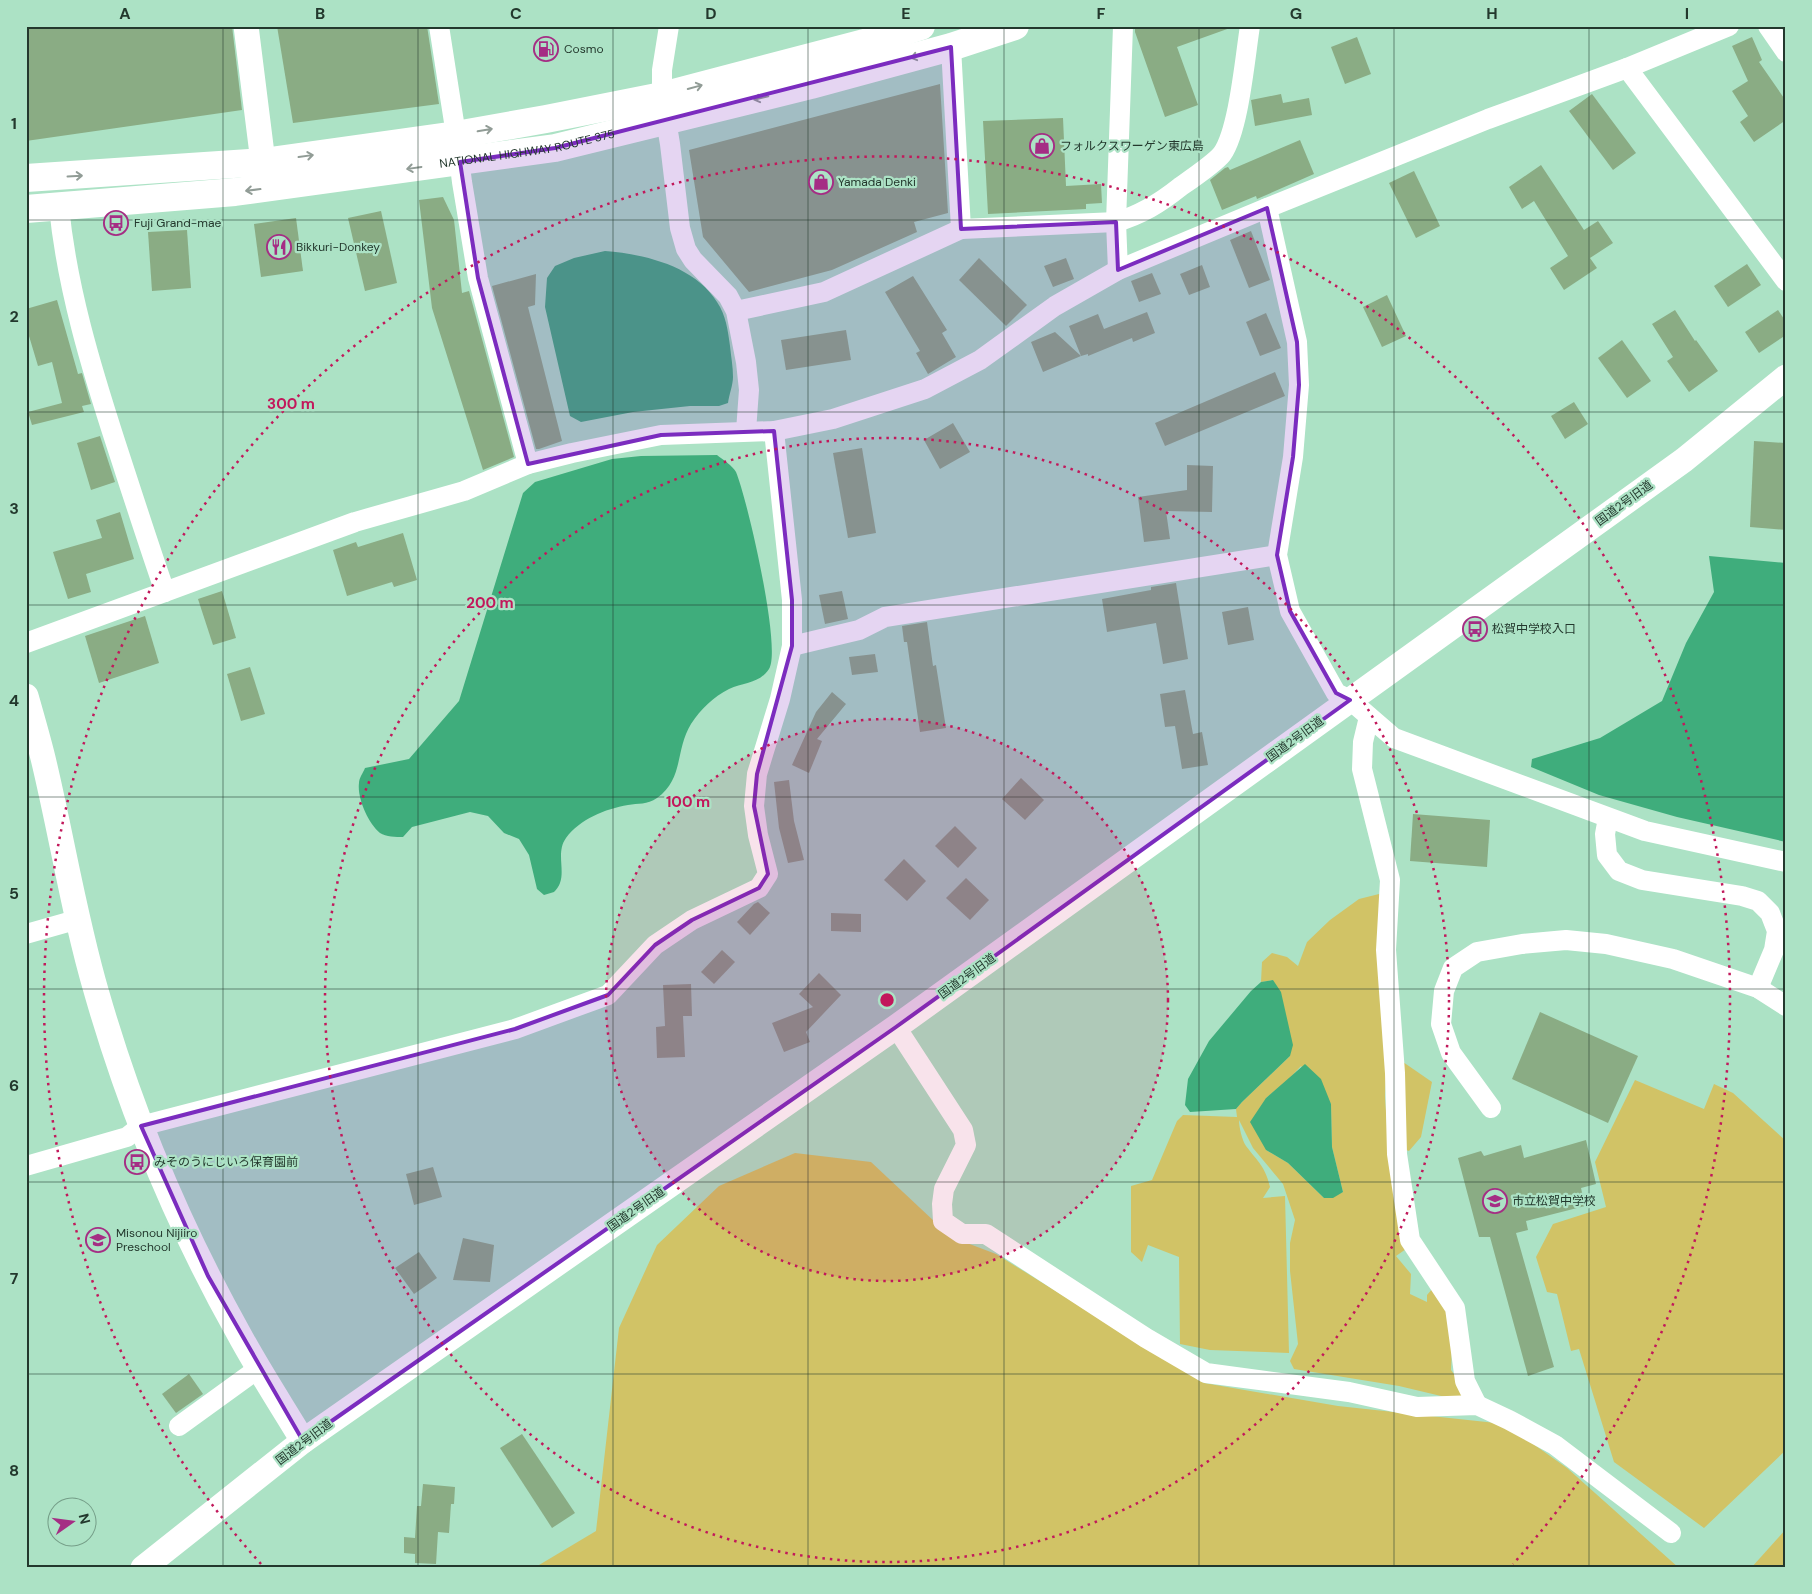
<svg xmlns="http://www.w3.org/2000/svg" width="1812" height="1594" font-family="'DM Sans','Noto Sans JP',sans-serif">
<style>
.green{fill:#d1c366;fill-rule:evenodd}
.water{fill:#3fad7c}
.building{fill:#8aac84}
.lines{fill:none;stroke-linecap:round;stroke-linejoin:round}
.minor{stroke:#fff;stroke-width:20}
.tertiary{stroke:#fff;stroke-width:25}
.trunk{stroke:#fff;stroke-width:28}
.oneway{stroke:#919c96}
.marked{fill:#7b2cbf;fill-opacity:0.2;stroke:#7b2cbf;stroke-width:4;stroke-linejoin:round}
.grid{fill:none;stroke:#23382d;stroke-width:1;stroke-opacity:0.55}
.ring{fill:none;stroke:#c2185b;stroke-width:2.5;stroke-dasharray:2.5 5}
.labels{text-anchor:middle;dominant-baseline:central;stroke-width:4.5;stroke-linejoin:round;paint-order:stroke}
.poi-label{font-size:12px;fill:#23382d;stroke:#ace2c5;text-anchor:start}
.street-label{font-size:12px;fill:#23382d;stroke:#ace2c5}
.centre{fill:#c2185b;stroke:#ace2c5;stroke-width:2.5}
.ring-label{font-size:15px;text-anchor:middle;font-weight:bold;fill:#c2185b;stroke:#ace2c5;stroke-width:4.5;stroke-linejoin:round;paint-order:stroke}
.neatline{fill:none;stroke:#23382d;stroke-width:2}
.grid-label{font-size:16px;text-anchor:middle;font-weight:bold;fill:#23382d}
</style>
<rect width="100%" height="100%" fill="#ace2c5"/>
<g class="green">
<path d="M1383,893L1388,1043L1385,1096L1389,1156L1406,1249L1396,1256L1411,1274L1410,1294L1427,1302V1295L1433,1288L1451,1320L1452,1345L1451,1370L1461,1384L1462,1401L1399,1386L1294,1369L1290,1361L1298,1344L1290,1271V1243L1295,1220L1283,1184L1253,1148L1239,1120C1239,1127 1242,1140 1246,1146C1258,1162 1265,1166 1270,1187L1263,1198L1285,1196L1289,1353L1210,1350L1180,1344L1179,1257L1148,1245L1142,1262L1131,1252V1186L1152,1180L1177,1121L1183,1115L1237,1117L1236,1109L1242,1102L1290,1056L1273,980L1261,982L1262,962L1272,953L1287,957L1298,966L1307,942L1330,920L1359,899ZM1301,1066L1331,1104L1332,1147L1343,1192L1324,1198L1288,1163L1266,1150V1098L1287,1081Z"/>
<path d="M1403,1062L1432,1082L1421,1137L1409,1151L1403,1149Z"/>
<path d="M1635,1080L1704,1109L1714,1084L1733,1093L1786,1141V1450L1704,1528L1614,1462L1579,1349L1571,1351L1557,1294L1547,1292L1536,1257L1553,1224L1606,1207L1595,1162Z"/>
<path d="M795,1153L871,1162L951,1237L996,1254L1204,1383L1338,1406L1505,1424L1567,1468L1679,1568H534L596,1531L619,1328L657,1245L719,1186Z"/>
<path d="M1786,1529V1568H1751Z"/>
</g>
<g class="water">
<path d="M605,251C644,254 695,266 717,302C726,315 728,331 730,346C731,356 733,367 733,377C733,385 729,395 728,403L719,406H690L633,412L581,422L570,416L545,307L547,278L555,266L574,258Z"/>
<path d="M717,455C722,459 733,466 736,472C747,498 782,649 769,669C759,684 744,682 729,689C713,697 701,709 691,724C675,750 684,779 657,798C647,805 638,803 628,805C605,809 580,819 566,838C556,852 565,869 560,883C559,886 556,890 554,892L544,895L537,889L529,855L519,839L504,833L488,816L470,812L412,827L403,837C396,837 386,837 380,833C368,823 357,798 359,783C359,778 363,773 365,768L409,759L459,701L523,493L535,482L612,459L641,456Z"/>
<path d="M1709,556L1786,563V842L1677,817L1599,795L1531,767L1532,759L1600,738L1662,701L1686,643L1714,592Z"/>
<path d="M1273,980L1281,992L1293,1045L1290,1056L1242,1102L1236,1109L1190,1112L1185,1105L1188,1079L1209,1041L1251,991L1261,982Z"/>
<path d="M1305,1064L1321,1079L1331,1104L1332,1147L1343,1192L1333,1198H1324L1288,1163L1266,1150L1250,1122L1266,1098Z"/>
</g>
<g class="building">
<path d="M26,26H232L242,110L26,141Z"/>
<path d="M277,26H427L439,104L293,123Z"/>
<path d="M1135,26H1230V28L1177,47L1198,105L1165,117L1135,32Z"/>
<path d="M1357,37L1371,74L1345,84L1331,47Z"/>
<path d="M1752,37L1762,60L1759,62L1786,101V120L1754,142L1740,122L1748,116L1732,91L1748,81L1732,46Z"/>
<path d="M940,84L948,213L914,222L917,232L832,270L749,292L703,237L689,150Z"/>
<path d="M1281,94L1283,103L1309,98L1312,115L1255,126L1251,100Z"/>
<path d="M1592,94L1636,153L1613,170L1569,111Z"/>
<path d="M1063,118L1066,186L1101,184L1102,203L1086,204V209L988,214L983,121Z"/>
<path d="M1300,140L1314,174L1257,199L1256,196L1222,210L1210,180L1225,168L1228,167L1230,170Z"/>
<path d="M1541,165L1584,230L1598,221L1613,243L1590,258L1597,268L1564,290L1550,268L1568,256L1534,201L1522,209L1509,187Z"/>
<path d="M1414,171L1440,226L1416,238L1389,183Z"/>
<path d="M443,197L454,220L462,293L469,291L514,457L483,470L432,308L419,200Z"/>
<path d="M381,211L397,283L365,291L348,218Z"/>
<path d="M296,218L303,271L261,277L254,224Z"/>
<path d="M187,230L191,288L152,291L148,232Z"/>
<path d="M1251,231L1270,280L1249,288L1230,240Z"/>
<path d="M979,258L1027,305L1006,326L959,280Z"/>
<path d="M1066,258L1074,279L1053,287L1044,266Z"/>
<path d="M1747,264L1761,285L1728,307L1714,286Z"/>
<path d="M1202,265L1210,287L1189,295L1180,274Z"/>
<path d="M1152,273L1161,294L1139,302L1131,281Z"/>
<path d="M536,274L535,305L528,307L562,441L539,449H536L492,286Z"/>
<path d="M913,276L947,330L942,333L956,357L928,374L916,353L920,351L885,292Z"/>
<path d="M1387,295L1406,336L1382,347L1363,307Z"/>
<path d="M57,300L78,374L82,373L91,404L82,406L84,412L32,425L28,412L62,403L52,362L38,366L26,326V309Z"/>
<path d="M1675,310L1695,341L1696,340L1718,371L1689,392L1667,361L1673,357L1652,324Z"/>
<path d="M1778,310L1786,322V335L1759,353L1745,332Z"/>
<path d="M1147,312L1155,333L1133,342L1132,338L1088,356V354L1081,356L1069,326L1098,314L1104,329Z"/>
<path d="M1266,313L1281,348L1260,356L1246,322Z"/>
<path d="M846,330L851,360L786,370L781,340Z"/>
<path d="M1055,332L1081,356L1043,372L1031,342Z"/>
<path d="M1622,340L1651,381L1627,398L1598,358Z"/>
<path d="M1275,372L1285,396L1165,446L1155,423Z"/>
<path d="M1574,402L1588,424L1565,439L1551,416Z"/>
<path d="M953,423L970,452L940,469L924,440Z"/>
<path d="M100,436L115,482L91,490L77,443Z"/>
<path d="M1754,441L1786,443V530L1750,527Z"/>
<path d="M862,448L876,533L848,538L833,453Z"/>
<path d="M1187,465L1213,466L1212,512L1166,511L1170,539L1144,542L1138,497L1187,490Z"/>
<path d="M120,512L134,559L86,574L91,592L68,599L53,552L102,538L96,520Z"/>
<path d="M403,533L417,580L394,587L392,582L347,596L333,550L356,542L358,547Z"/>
<path d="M1176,583L1188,659L1163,664L1156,623L1107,632L1102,599L1151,590V587Z"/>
<path d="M222,591L236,638L213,645L198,599Z"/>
<path d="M842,591L848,619L825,624L819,595Z"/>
<path d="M1248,607L1254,640L1228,645L1222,612Z"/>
<path d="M145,616L159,663L99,683L85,636Z"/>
<path d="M927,622L933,666L936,665L946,728L920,732L907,642H904L902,626Z"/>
<path d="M875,654L878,672L852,675L849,657Z"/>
<path d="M250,667L265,714L241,721L227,674Z"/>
<path d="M1185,690L1193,734L1202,732L1208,765L1182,769L1175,726L1165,727L1160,694Z"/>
<path d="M832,692L846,704L817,739L822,741L809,773L792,765L816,712Z"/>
<path d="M1021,778L1044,800L1025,820L1002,799Z"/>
<path d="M789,780L794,821L804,860L788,863L779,828L774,782Z"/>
<path d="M1413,814L1490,820L1487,867L1410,861Z"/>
<path d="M955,826L977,848L958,868L935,846Z"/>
<path d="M904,859L926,881L907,901L884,880Z"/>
<path d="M966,878L989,900L970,920L946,898Z"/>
<path d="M758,902L770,913L750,935L737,922L754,904Z"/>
<path d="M831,913L861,914V932L831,931Z"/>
<path d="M722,950L735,962L714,984L701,972Z"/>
<path d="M819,973L841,995L806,1032L810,1042L784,1052L772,1023L813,1007L799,994Z"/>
<path d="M691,984L692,1016H683L685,1057L657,1058L656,1027L665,1026L663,985Z"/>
<path d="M1540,1012L1638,1056L1608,1123L1512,1079Z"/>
<path d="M1586,1140L1596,1184L1581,1188L1585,1206L1526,1221L1528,1230L1516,1233L1554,1367L1528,1376L1490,1237H1479L1458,1158L1481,1151L1484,1156L1521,1145L1524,1158Z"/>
<path d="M433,1167L442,1197L414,1205L406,1174Z"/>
<path d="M463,1238L494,1245L490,1282L453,1280Z"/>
<path d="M419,1252L437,1278L414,1294L395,1268Z"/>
<path d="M189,1374L203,1394L176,1413L162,1394Z"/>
<path d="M522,1434L575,1513L552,1528L500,1448Z"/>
<path d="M423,1484L455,1487L454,1504H451L449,1533L438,1532L436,1564L415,1563V1554L404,1553V1537L415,1538L417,1506H421Z"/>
</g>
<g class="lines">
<g class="minor">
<path d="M439,26L456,135L462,182L478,278L528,464"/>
<path d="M669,26L662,70V96L670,144L680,228L686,249L693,260L728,296L736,311L746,362L749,390L746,431"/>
<path d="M1768,26L1786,52"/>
<path d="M1627,68L1786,281"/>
<path d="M59,207C67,288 91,367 116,444C132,493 148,543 165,592"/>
<path d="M1267,208L1297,342L1299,385L1293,457L1277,555L1290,611L1336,693L1350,700L1394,738L1645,831L1786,862"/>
<path d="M961,229L1116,222C1141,215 1160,203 1180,187C1190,180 1215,163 1222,154C1239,130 1245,57 1250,26"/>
<path d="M1118,270L1116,222L1123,26"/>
<path d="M736,311L824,292L961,229L951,47"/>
<path d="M26,643L355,522L464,491L528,464L572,453L661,435L774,431L833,419L925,389L980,360L1055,306L1118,270L1267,208L1488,119L1627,68L1729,26"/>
<path d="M792,646L859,630L885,617L1277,555"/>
<path d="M1369,717L1363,742L1362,769L1390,880L1386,950L1395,1073L1397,1154L1410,1240L1455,1308L1465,1381L1477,1405"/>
<path d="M1608,818L1605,834L1607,855L1619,871L1642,880L1742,896L1758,901L1770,913L1777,931L1774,950L1758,988"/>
<path d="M26,934L79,919"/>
<path d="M896,1027L963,1130L966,1145L944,1189L942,1204L943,1221L962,1234H986L1146,1338L1206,1373L1349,1392L1417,1407L1477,1405L1509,1420L1555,1445L1671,1533"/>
<path d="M1491,1108L1451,1053L1441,1024L1444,991L1453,968L1477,952L1522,944L1566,940L1606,944L1673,959L1758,988L1786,1006"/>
<path d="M26,1166L127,1137L141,1126L515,1029L608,995L655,945L692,920L759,888L768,874L758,835L754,806L757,774L780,699L792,646V600L774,431"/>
<path d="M179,1426L259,1368"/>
</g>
<g class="tertiary">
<path d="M246,26L263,162"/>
<path d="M26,696C32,717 38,738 43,758C62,837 74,916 97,994C131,1112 179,1227 239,1334C259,1371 282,1406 303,1441"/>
<path d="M143,1568L303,1441L896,1027L1684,460L1786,377"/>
</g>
<g class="trunk">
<path d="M26,178L263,162L456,135L546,119L662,96L891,36L921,26"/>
<path id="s1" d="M26,209L235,192L555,148L811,85L951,47L1015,26"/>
</g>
</g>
<defs><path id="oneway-shaft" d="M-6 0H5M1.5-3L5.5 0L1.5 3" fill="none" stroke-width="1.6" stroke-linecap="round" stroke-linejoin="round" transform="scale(1.25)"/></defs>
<g class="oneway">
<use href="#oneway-shaft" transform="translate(918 56) rotate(165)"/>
<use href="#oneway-shaft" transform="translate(695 87) rotate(-15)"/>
<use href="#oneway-shaft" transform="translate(761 98) rotate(166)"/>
<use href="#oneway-shaft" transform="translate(485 130) rotate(-10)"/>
<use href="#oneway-shaft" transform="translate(306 156) rotate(-8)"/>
<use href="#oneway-shaft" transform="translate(414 168) rotate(172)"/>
<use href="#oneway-shaft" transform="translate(75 176) rotate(-3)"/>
<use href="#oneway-shaft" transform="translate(253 190) rotate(173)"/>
</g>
<path class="marked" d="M951,47L961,229L1116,222L1118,270L1267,208L1297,342L1299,385L1293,457L1277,555L1290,611L1336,693L1350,700L896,1027L303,1441L208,1276L141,1126L515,1029L608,995L655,945L692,920L759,888L768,874L754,806L757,774L792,646V600L774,431L661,435L528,464L478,278L460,162L555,148Z"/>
<path class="grid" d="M223,26V1568M418,26V1568M613,26V1568M808,26V1568M1004,26V1568M1199,26V1568M1394,26V1568M1589,26V1568M26,220H1786M26,412H1786M26,605H1786M26,797H1786M26,989H1786M26,1182H1786M26,1374H1786"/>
<circle cx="887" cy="1000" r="281" fill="#c2185b" fill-opacity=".12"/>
<g class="ring">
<circle cx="887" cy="1000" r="281"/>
<circle cx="887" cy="1000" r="562"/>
<path d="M261 1564A843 843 0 1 1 1513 1564"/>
</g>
<defs>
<symbol id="fuel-ring" viewBox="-11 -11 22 22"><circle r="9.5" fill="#ace2c5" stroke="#a52d84" stroke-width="1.5"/><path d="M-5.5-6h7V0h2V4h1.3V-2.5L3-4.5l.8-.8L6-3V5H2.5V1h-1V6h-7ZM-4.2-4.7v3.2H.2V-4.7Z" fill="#a52d84"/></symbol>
<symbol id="shop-ring" viewBox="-11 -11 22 22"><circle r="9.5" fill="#ace2c5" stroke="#a52d84" stroke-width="1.5"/><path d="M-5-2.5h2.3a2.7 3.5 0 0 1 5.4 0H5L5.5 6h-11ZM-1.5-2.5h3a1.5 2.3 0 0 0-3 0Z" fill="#a52d84"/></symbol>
<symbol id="bus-ring" viewBox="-11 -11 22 22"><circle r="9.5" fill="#ace2c5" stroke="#a52d84" stroke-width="1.5"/><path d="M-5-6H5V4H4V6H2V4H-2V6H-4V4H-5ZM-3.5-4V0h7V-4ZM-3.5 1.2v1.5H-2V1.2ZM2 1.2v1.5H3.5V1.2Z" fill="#a52d84"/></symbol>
<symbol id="restaurant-ring" viewBox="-11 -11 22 22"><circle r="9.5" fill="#ace2c5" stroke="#a52d84" stroke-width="1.5"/><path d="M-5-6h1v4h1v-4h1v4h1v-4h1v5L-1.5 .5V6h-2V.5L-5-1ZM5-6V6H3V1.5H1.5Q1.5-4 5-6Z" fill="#a52d84"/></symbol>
<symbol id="school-ring" viewBox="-11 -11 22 22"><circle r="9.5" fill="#ace2c5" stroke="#a52d84" stroke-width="1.5"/><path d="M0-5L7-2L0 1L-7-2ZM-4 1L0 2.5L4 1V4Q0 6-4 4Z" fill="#a52d84"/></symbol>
</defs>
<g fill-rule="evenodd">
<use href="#fuel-ring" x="532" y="35" width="28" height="28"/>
<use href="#shop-ring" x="1028" y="132" width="28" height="28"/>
<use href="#shop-ring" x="807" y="168" width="28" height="28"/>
<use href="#bus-ring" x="102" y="209" width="28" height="28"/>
<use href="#restaurant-ring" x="265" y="233" width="28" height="28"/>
<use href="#bus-ring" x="1461" y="615" width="28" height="28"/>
<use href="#bus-ring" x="123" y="1148" width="28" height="28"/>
<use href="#school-ring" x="1481" y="1187" width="28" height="28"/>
<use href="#school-ring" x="84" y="1226" width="28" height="28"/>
</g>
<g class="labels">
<g class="poi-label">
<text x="564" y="49">Cosmo</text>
<text x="1060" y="146">フォルクスワーゲン東広島</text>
<text x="838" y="182">Yamada Denki</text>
<text x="134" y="223">Fuji Grand-mae</text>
<text x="296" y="247">Bikkuri-Donkey</text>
<text x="1492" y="629">松賀中学校入口</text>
<text x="154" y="1162">みそのうにじいろ保育園前</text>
<text x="1512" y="1201">市立松賀中学校</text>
<text x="116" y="1233">Misonou Nijiiro<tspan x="116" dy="14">Preschool</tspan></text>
</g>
<g class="street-label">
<text stroke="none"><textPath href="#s1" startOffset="505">NATIONAL HIGHWAY ROUTE 375</textPath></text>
<text transform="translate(1624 503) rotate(-36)">国道2号旧道</text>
<text transform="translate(1295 739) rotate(-36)">国道2号旧道</text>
<text transform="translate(967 976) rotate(-36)">国道2号旧道</text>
<text transform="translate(636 1209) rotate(-35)">国道2号旧道</text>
<text transform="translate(304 1442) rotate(-37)">国道2号旧道</text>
</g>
</g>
<circle cx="887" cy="1000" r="8" class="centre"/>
<g class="ring-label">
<text x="291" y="409">300 m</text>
<text x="490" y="608">200 m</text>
<text x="688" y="807">100 m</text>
</g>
<rect width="1812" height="1594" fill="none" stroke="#ace2c5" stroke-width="55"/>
<g transform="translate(72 1522) rotate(76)"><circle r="24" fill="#ace2c5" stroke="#759e88"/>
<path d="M0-4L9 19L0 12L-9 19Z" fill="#a52d84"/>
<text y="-8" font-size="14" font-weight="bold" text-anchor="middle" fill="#23382d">N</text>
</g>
<rect x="28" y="28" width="1756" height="1538" class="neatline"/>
<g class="grid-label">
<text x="125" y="19">A</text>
<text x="320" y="19">B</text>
<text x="516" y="19">C</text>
<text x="711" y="19">D</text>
<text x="906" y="19">E</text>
<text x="1101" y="19">F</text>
<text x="1296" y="19">G</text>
<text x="1492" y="19">H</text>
<text x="1687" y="19">I</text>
<text x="14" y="129">1</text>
<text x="14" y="322">2</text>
<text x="14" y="514">3</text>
<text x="14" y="706">4</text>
<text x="14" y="899">5</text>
<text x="14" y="1091">6</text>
<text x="14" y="1284">7</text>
<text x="14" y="1476">8</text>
</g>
</svg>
